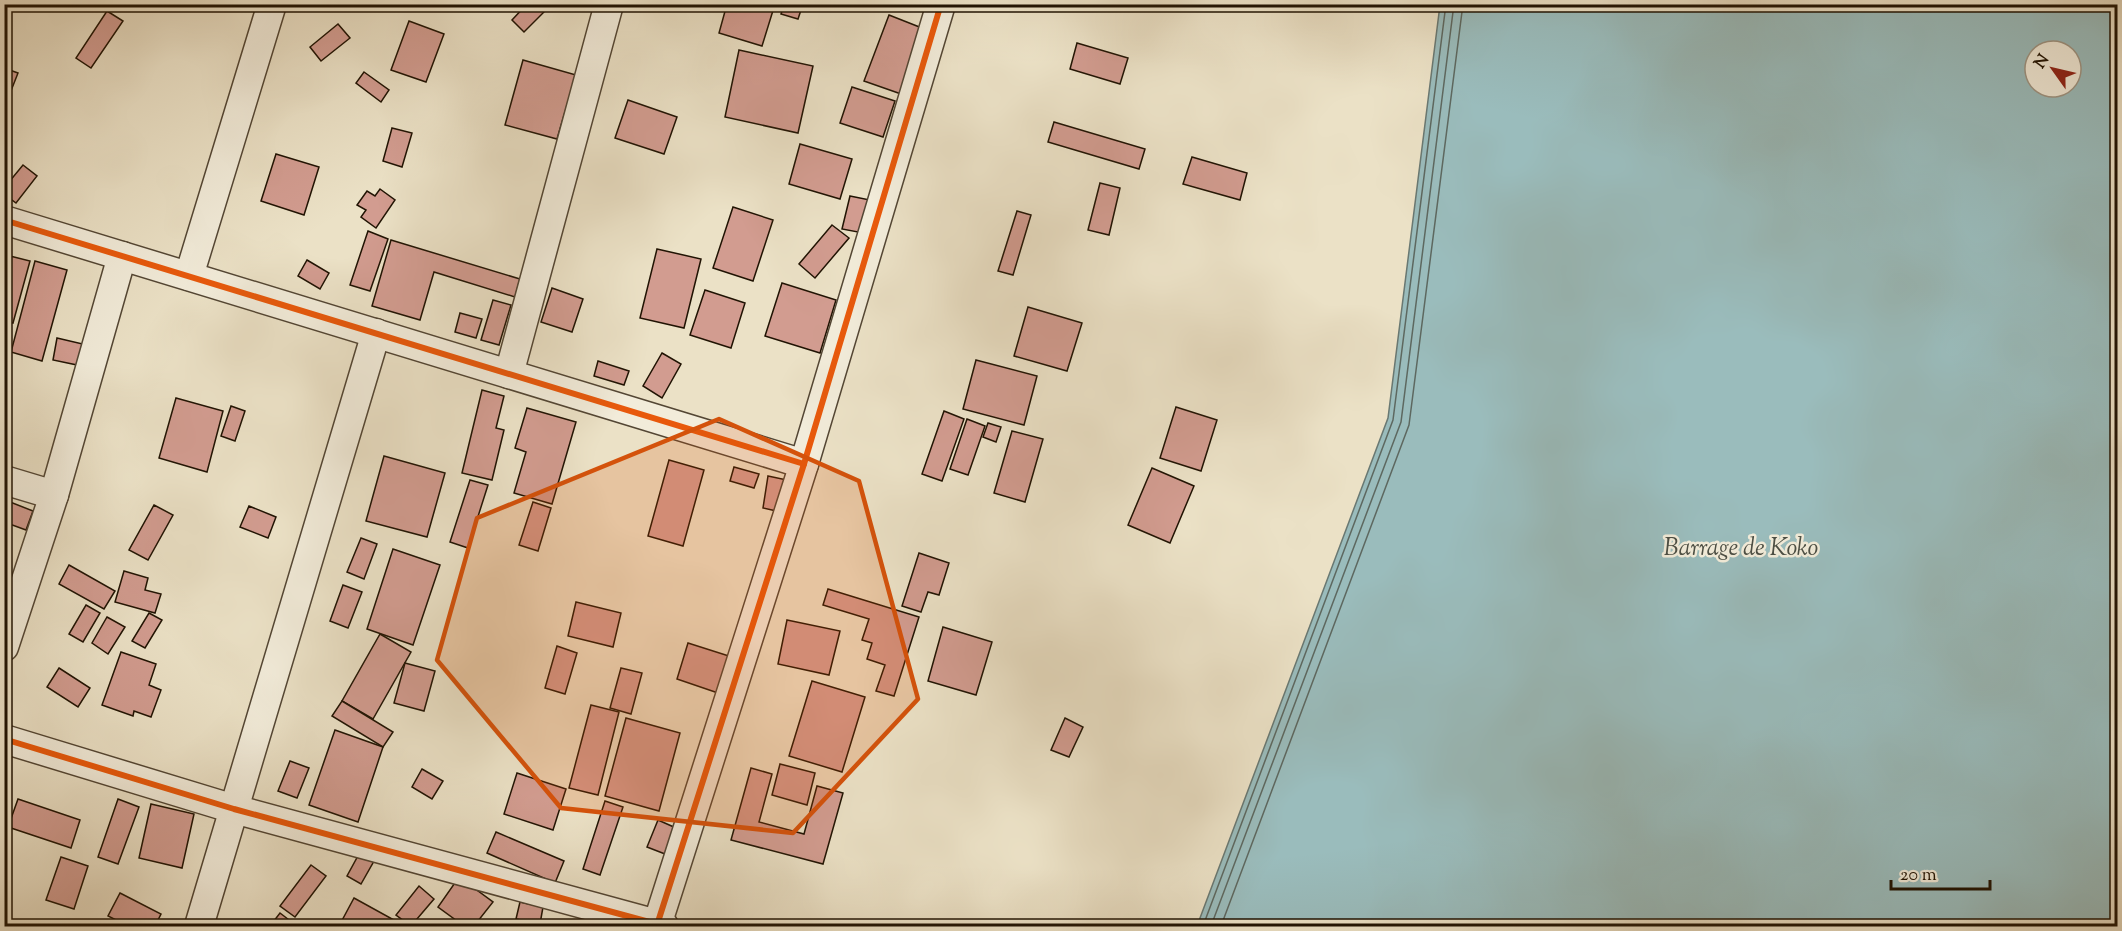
<svg xmlns="http://www.w3.org/2000/svg" width="2122" height="931" font-family="'Sorts Mill Goudy',serif">
<style>
.water{fill:#9abcbc;stroke:#697872;stroke-width:1.5;fill-rule:evenodd}
.lines{fill:none;stroke-linecap:round;stroke-linejoin:round}
.shore{stroke:#5d6860;stroke-width:1.5}
.building{fill:#d29c90;stroke:#201303;stroke-width:1.5}
.minor-casing{stroke:#534634;stroke-width:31}
.minor{stroke:#f2ecda;stroke-width:28}
.cycleway-casing{stroke:#f2ecda;stroke-width:10}
.cycleway{stroke:#e8590c;stroke-width:6}
.marked{fill:#d4520b;fill-opacity:0.2;stroke:#d4520b;stroke-width:4.5;stroke-linejoin:round}
.labels{text-anchor:middle;dominant-baseline:central;stroke-width:5;stroke-linejoin:round;paint-order:stroke}
.water-label{font-size:24px;font-style:italic;fill:#4b4e44;stroke:#f2ecda}
</style>
<rect width="100%" height="100%" fill="#ebe1c6"/>
<filter id="stains"><feTurbulence type="fractalNoise" baseFrequency=".00333" numOctaves="4"/><feColorMatrix values="0 0 0 0 .2 0 0 0 0 .09 0 0 0 0 .02 0 0 0 .5 -.17"/></filter>
<radialGradient id="worn" r=".72"><stop offset=".6" stop-color="#630" stop-opacity="0"/><stop offset="1" stop-color="#630" stop-opacity=".3"/></radialGradient>
<path class="water" d="M1440,5H2117V926H1197L1388,418ZM2035,51H2071V87H2035Z"/>
<g class="lines">
<g class="shore">
<path d="M1203,926L1393,420L1446,4"/>
<path d="M1211,926L1401,422L1454,4"/>
<path d="M1221,926L1409,425L1463,4"/>
</g>
</g>
<g class="building">
<path d="M527,4L551,5L524,32L512,20Z"/>
<path d="M727,4H775L762,46L719,33Z"/>
<path d="M784,4H803L798,19L781,14Z"/>
<path d="M107,11L123,21L91,68L76,58Z"/>
<path d="M889,15L927,30L904,95L864,81Z"/>
<path d="M409,21L444,34L426,82L391,70Z"/>
<path d="M338,24L350,38L321,61L310,47Z"/>
<path d="M1077,43L1128,58L1120,84L1070,69Z"/>
<path d="M739,50L813,66L798,133L725,117Z"/>
<path d="M523,60L576,75L557,139L505,125Z"/>
<path d="M4,68L18,73L5,106L4,105Z"/>
<path d="M364,72L389,90L381,102L356,83Z"/>
<path d="M852,87L895,101L883,137L840,123Z"/>
<path d="M628,100L677,117L664,154L615,138Z"/>
<path d="M1054,122L1145,149L1139,169L1048,142Z"/>
<path d="M392,128L412,133L402,167L383,161Z"/>
<path d="M800,144L852,159L840,199L789,184Z"/>
<path d="M276,154L319,167L304,215L261,201Z"/>
<path d="M1192,157L1247,173L1240,200L1183,184Z"/>
<path d="M23,165L37,176L16,203L4,194V188Z"/>
<path d="M1100,183L1120,188L1109,235L1088,230Z"/>
<path d="M380,189L395,200L376,228L361,217L366,210L357,205L367,191L375,196Z"/>
<path d="M850,196L870,200L863,233L842,229Z"/>
<path d="M733,207L773,220L753,281L713,268Z"/>
<path d="M1017,211L1031,215L1013,275L998,271Z"/>
<path d="M832,225L849,238L815,278L799,264Z"/>
<path d="M368,231L388,239L370,291L350,285Z"/>
<path d="M391,240L520,279L515,297L434,272L420,320L372,306Z"/>
<path d="M657,249L701,259L684,328L640,318Z"/>
<path d="M10,256L30,261L13,323L4,321V270H7Z"/>
<path d="M307,260L329,273L320,289L298,276Z"/>
<path d="M35,261L67,270L42,361L11,352Z"/>
<path d="M782,283L836,300L820,353L765,336Z"/>
<path d="M552,288L583,299L572,332L541,322Z"/>
<path d="M705,290L745,303L731,348L690,335Z"/>
<path d="M493,300L511,305L499,345L481,340Z"/>
<path d="M1028,307L1082,323L1067,371L1014,356Z"/>
<path d="M460,313L482,319L476,338L455,332Z"/>
<path d="M57,338L87,345L82,366L53,360Z"/>
<path d="M662,353L681,364L662,398L643,386Z"/>
<path d="M976,360L1037,376L1024,425L963,409Z"/>
<path d="M598,361L629,371L624,385L594,376Z"/>
<path d="M482,390L504,396L496,428L504,430L492,480L462,473Z"/>
<path d="M176,398L223,411L207,472L159,458Z"/>
<path d="M231,406L245,411L235,441L221,436Z"/>
<path d="M1176,407L1217,420L1201,471L1160,458Z"/>
<path d="M527,408L576,422L552,504L514,493L526,452L515,448Z"/>
<path d="M944,411L964,419L942,481L922,474Z"/>
<path d="M967,419L985,426L968,475L950,469Z"/>
<path d="M988,423L1001,427L996,442L983,437Z"/>
<path d="M1012,431L1043,439L1025,502L994,493Z"/>
<path d="M384,456L445,473L427,537L366,521Z"/>
<path d="M669,460L704,470L683,546L648,536Z"/>
<path d="M734,467L759,474L754,488L730,481Z"/>
<path d="M1152,468L1194,486L1170,543L1128,525Z"/>
<path d="M768,476L787,480L781,512L763,508Z"/>
<path d="M470,480L488,485L468,548L450,542Z"/>
<path d="M5,500L33,511L26,530L4,522Z"/>
<path d="M533,502L551,508L538,551L519,545Z"/>
<path d="M154,505L173,515L148,560L129,550Z"/>
<path d="M249,506L276,517L268,538L240,527Z"/>
<path d="M361,538L377,544L364,579L347,572Z"/>
<path d="M393,549L440,565L413,645L367,629Z"/>
<path d="M919,553L949,563L939,595L928,592L921,612L902,606Z"/>
<path d="M69,565L115,591L104,609L59,584Z"/>
<path d="M124,571L148,578L145,590L161,594L155,613L115,602Z"/>
<path d="M343,585L362,592L348,628L330,621Z"/>
<path d="M828,589L919,617L894,696L876,691L885,665L867,659L872,643L862,640L869,619L823,605Z"/>
<path d="M576,602L621,613L613,647L568,636Z"/>
<path d="M86,605L100,613L83,642L69,634Z"/>
<path d="M149,613L162,620L145,648L132,641Z"/>
<path d="M107,617L125,627L108,654L92,643Z"/>
<path d="M787,620L840,631L829,675L778,664Z"/>
<path d="M943,627L992,642L976,695L928,681Z"/>
<path d="M380,634L411,652L373,719L342,701Z"/>
<path d="M688,643L732,657L721,694L677,679Z"/>
<path d="M557,646L577,653L565,694L545,688Z"/>
<path d="M121,652L156,664L149,685L161,690L151,717L134,711L133,716L102,705Z"/>
<path d="M405,663L435,671L424,711L394,703Z"/>
<path d="M59,668L90,688L78,707L47,687Z"/>
<path d="M621,668L642,673L631,714L610,708Z"/>
<path d="M812,681L865,697L842,772L789,756Z"/>
<path d="M342,701L393,732L383,747L332,716Z"/>
<path d="M591,705L619,712L598,795L569,788Z"/>
<path d="M626,718L680,733L659,811L605,796Z"/>
<path d="M1065,718L1083,727L1069,757L1051,750Z"/>
<path d="M335,730L383,747L358,822L309,805Z"/>
<path d="M290,761L309,768L297,798L278,791Z"/>
<path d="M780,764L815,773L807,805L772,795Z"/>
<path d="M751,768L772,774L759,822L804,834L817,786L843,793L823,864L731,840Z"/>
<path d="M422,769L443,781L432,799L412,787Z"/>
<path d="M517,773L566,789L553,830L504,814Z"/>
<path d="M18,799L80,820L71,848L8,827Z"/>
<path d="M118,799L139,807L118,864L98,857Z"/>
<path d="M605,801L623,807L600,875L583,869Z"/>
<path d="M151,804L194,814L182,868L139,858Z"/>
<path d="M658,820L676,828L665,854L647,847Z"/>
<path d="M496,832L564,861L555,883L487,853Z"/>
<path d="M359,854L374,861L361,884L347,876Z"/>
<path d="M61,857L88,866L74,909L46,900Z"/>
<path d="M311,865L326,876L295,917L280,906Z"/>
<path d="M459,877L493,902L474,926H464L438,907Z"/>
<path d="M4,881L11,884L4,901Z"/>
<path d="M419,886L434,899L411,926L396,915Z"/>
<path d="M120,893L161,914L155,926H128L108,916Z"/>
<path d="M354,898L394,920L390,926H339Z"/>
<path d="M520,902L543,907L540,924L516,919Z"/>
<path d="M280,913L293,923L290,926H270Z"/>
</g>
<g class="lines">
<defs>
<g id="minor">
<path d="M4,220L804,464"/>
<path d="M189,276L272,4"/>
<path d="M509,374L609,4"/>
<path d="M4,480L54,495"/>
<path d="M4,647L54,495L122,256"/>
<path d="M4,739L234,809L664,926"/>
<path d="M657,925L804,464L941,4"/>
<path d="M199,926L376,333"/>
</g>
</defs>
<use href="#minor" class="minor-casing"/>
<use href="#minor" class="minor"/>
<defs>
<g id="cycleway">
<path d="M4,220L804,464"/>
<path d="M4,739L234,809L664,926"/>
<path d="M657,925L804,464L941,4"/>
</g>
</defs>
<use href="#cycleway" class="cycleway-casing"/>
<use href="#cycleway" class="cycleway"/>
</g>
<path class="marked" d="M719,419L859,481L918,699L793,833L561,808L437,660L477,518Z"/>
<g class="labels">
<g class="water-label">
<text x="1741" y="549">Barrage de Koko</text>
</g>
</g>
<rect width="2122" height="931" fill="none" stroke="#ebe1c6" stroke-width="24"/>
<rect x="6" y="6" width="2110" height="919" fill="none" stroke="#201303" stroke-width="3"/>
<rect x="12" y="12" width="2098" height="907" fill="none" stroke="#201303" stroke-width="1.5"/>
<g transform="translate(2053 69) rotate(304)"><circle r="28" fill="#f2ecda" stroke="#9e9584" stroke-width="1.5"/>
<path d="M0-4.5L10 22L0 15L-10 22Z" fill="#8f2418"/>
<text y="-9" font-size="16" font-weight="bold" text-anchor="middle" fill="#201303">N</text>
</g>
<path d="M1891 880v9h99v-9" fill="none" stroke="#201303" stroke-width="3"/>
<text x="1900" y="880" font-size="18" fill="#201303" stroke="#f2ecda" stroke-width="4.5" paint-order="stroke">20 m</text>
<rect width="100%" height="100%" filter="url(#stains)"/>
<rect width="100%" height="100%" fill="url(#worn)"/>
</svg>
